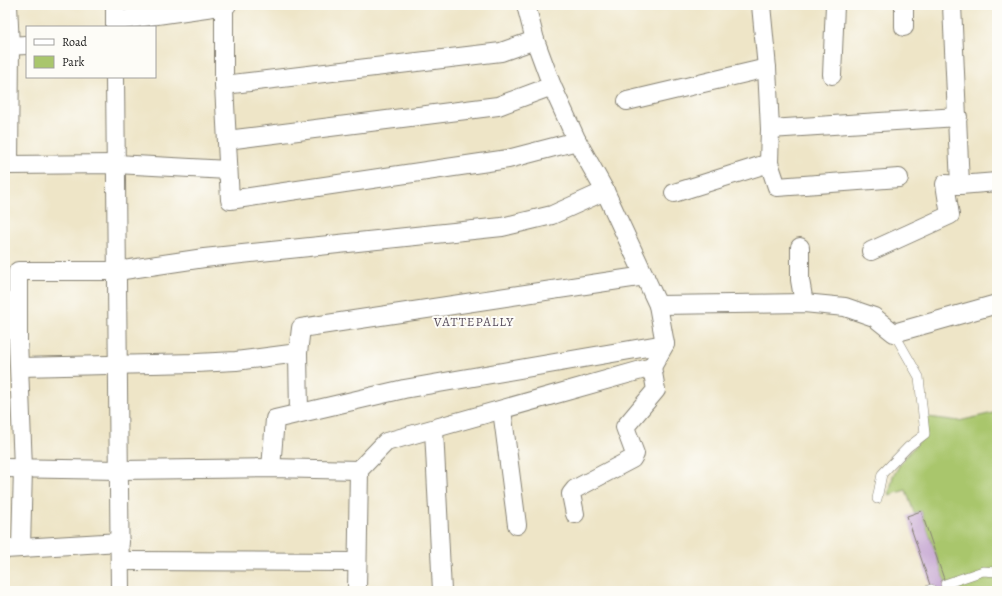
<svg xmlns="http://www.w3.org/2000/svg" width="1002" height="596" font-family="Alegreya,serif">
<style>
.green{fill:#a9c66c;stroke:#627144}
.building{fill:#c9acd4}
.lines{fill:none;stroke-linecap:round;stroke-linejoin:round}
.lane-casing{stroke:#858072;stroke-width:10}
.street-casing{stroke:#858072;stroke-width:20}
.lane{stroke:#fff;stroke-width:9}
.street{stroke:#fff;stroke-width:18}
.labels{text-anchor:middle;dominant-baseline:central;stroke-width:4;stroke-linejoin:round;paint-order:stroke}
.neighbourhood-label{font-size:13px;letter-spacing:1px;fill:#594e5c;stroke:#fdfcf7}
</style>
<rect width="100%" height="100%" fill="#fdfcf7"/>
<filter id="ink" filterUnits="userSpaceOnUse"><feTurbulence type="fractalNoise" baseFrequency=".025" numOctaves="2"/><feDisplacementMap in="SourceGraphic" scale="8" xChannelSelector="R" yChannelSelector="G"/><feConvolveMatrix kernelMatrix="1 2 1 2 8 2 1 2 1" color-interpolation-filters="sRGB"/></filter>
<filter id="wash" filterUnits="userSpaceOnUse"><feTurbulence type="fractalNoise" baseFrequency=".012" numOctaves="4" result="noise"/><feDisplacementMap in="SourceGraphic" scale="16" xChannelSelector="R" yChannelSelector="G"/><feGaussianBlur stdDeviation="0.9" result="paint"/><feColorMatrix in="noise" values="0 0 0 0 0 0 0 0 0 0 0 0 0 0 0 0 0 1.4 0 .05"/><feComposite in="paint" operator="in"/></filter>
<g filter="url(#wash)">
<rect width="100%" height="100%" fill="#eee5c7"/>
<path class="green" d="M997,412V591H948L921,511L914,513L906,490L889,495L893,476L902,461L921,439L928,417L959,421Z"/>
<g id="blocks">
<path class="building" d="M921,511L948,591H932L907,516Z"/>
</g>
</g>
<g filter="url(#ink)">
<use href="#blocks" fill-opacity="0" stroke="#858072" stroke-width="1"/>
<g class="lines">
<defs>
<g id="lane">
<path d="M877,499L882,474L908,447L925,434L919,377L894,333"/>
<path d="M945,584L983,571L997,572"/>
<path d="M927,591L931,589"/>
</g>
<g id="street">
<path d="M8,5L10,46L9,165L116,164L228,170"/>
<path d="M224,5V85L230,200L508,159L577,141"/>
<path d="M526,5L535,40L552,86L577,141L605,191L658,305L804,303L845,307L874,317L894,333L997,304"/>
<path d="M761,5L767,68L770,129L769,163L777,187L899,178"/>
<path d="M952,5L960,185"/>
<path d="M115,21L227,5"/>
<path d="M115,27V5"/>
<path d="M904,27V5"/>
<path d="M5,46L27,45"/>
<path d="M832,75L835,5"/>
<path d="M115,77L120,591"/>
<path d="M224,85L501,52L535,40"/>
<path d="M627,101L767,68"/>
<path d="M770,129L958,117"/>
<path d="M227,140L498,106L552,86"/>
<path d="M674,193L769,163"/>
<path d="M800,247V280L804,303"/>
<path d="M871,251L950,215L945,184L960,185L997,182"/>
<path d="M298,353L299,413"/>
<path d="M20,367L196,363L236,361L298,353L301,328L645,276"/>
<path d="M502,410L517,525"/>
<path d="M434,430L442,591"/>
<path d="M5,468L119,470L271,468L359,470L386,442L652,367L665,344L658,305"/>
<path d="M271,468L275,419L404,389L665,344"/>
<path d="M575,514L571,494L575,489L632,459L635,454L625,427L656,390L652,367"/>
<path d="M21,548L23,468L18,340V271H117L204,258L502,227L552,215L605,191"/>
<path d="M5,549L120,542"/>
<path d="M120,561L357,562"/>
<path d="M357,591L359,470"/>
</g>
</defs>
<use href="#lane" class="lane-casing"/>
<use href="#street" class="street-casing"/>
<use href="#lane" class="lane"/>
<use href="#street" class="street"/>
</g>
</g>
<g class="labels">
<g class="neighbourhood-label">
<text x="474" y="321">VATTEPALLY</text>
</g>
</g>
<rect width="1002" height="596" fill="none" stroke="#fdfcf7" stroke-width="20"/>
<rect x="26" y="26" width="130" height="52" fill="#fdfcf7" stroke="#a3a29f"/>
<rect x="34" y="39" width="20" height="6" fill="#ffffff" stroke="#a3a29f"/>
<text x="62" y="46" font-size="12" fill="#1c1c1c">Road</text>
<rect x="34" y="56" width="20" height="12" fill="#a9c66c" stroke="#a3a29f"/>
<text x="62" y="66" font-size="12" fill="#1c1c1c">Park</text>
</svg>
